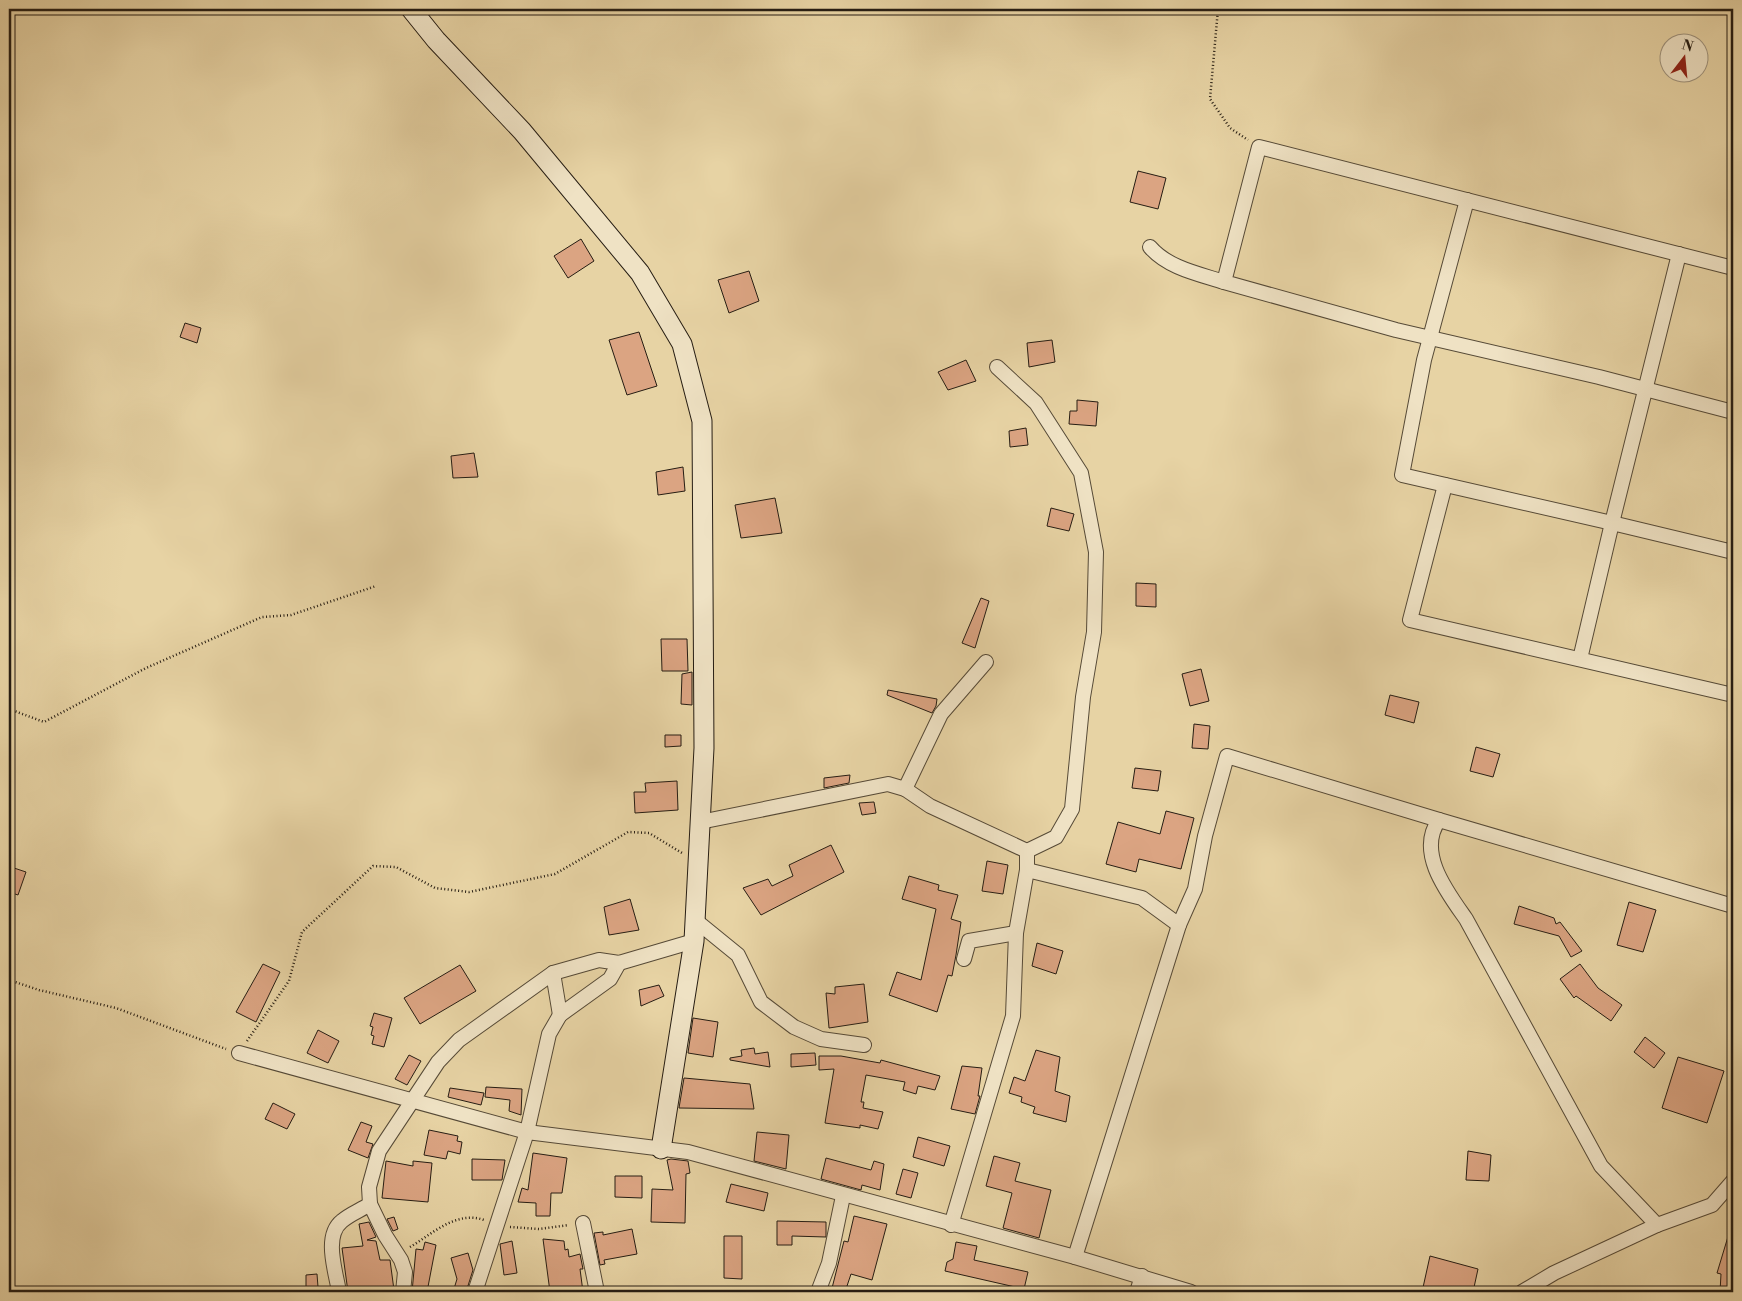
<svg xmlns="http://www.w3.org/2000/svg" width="1742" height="1301" font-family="'Libre Bodoni',serif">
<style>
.building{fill:#dba482;stroke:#261d13}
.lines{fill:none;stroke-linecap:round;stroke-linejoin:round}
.street-casing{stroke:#564a37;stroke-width:16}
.secondary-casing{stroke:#261d13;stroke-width:21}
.path{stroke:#261d13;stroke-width:2.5;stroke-dasharray:1 2.5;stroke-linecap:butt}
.street{stroke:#efe2c4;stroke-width:14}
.secondary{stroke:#efe2c4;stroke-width:19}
</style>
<rect width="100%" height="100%" fill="#e7d3a4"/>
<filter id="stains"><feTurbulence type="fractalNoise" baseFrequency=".004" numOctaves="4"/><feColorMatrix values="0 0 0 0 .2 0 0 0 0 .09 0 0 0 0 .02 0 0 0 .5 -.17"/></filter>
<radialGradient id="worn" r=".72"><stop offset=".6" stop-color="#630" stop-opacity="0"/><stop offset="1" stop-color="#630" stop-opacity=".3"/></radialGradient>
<g class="building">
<path d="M1138,171L1166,178L1158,209L1130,202Z"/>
<path d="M581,239L594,261L568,278L554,256Z"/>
<path d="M749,271L759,301L729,313L718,280Z"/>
<path d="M185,323L201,328L197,343L180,337Z"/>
<path d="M639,332L657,386L627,395L609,340Z"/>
<path d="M1052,340L1055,362L1029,367L1027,343Z"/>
<path d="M966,360L976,381L948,390L938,372Z"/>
<path d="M1077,400L1098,402L1096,426L1069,424L1070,411H1077Z"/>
<path d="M1026,428L1028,445L1010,447L1009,431Z"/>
<path d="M474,453L478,477L453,478L451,456Z"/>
<path d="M683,467L685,491L658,495L656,472Z"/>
<path d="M775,498L782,533L741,538L735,505Z"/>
<path d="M1051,508L1074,514L1069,531L1047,526Z"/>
<path d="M1136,583L1156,584V607L1136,606Z"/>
<path d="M981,598L989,601L975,648L962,643Z"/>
<path d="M661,639H687L688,671H662Z"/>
<path d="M1201,669L1209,701L1190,706L1182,674Z"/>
<path d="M692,672V705L681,704L682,674Z"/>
<path d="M888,690L937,699L936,706L932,713L887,695Z"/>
<path d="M1390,695L1419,702L1414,723L1385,715Z"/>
<path d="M1194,724L1210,726L1208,749L1192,748Z"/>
<path d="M665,735H681V746L665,747Z"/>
<path d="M1476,747L1500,754L1493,777L1470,771Z"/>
<path d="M1135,768L1161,771L1158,791L1132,788Z"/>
<path d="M850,775L849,783L824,788V778Z"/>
<path d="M677,781L678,810L635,813L634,792H646L645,783Z"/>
<path d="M874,802L876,813L862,815L859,803Z"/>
<path d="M1166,811L1194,818L1181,869L1139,859L1136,872L1106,864L1118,822L1160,834Z"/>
<path d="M831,845L844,872L761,915L743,888L768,879L772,886L793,876L789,865Z"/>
<path d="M987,861L1008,865L1003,894L982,891Z"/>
<path d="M11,867L26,872L18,895L9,892V874Z"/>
<path d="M909,876L939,885L938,890L958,895L951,919L961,922L956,955L952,976L948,975L937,1012L889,995L897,972L921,980L936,909L902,899Z"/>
<path d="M630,899L639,930L609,935L604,907Z"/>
<path d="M1629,902L1656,910L1643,952L1617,945Z"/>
<path d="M1519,906L1554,918L1556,924L1560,922L1582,951L1571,957L1559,936L1514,924Z"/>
<path d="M1037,943L1063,951L1056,974L1032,966Z"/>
<path d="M263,964L280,972L256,1022L236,1012Z"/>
<path d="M1580,964L1598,988L1622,1005L1611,1021L1576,996L1574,998L1560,979Z"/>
<path d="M460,965L476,991L420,1024L404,998Z"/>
<path d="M864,984L868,1022L829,1028L826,993L835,994V987Z"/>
<path d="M659,985L664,996L641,1006L639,990Z"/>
<path d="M374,1013L392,1018L384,1047L372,1044L374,1036L371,1035L373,1027L370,1026Z"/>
<path d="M693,1018L718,1022L713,1057L688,1053Z"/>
<path d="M318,1030L339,1041L328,1063L307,1053Z"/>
<path d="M1645,1037L1665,1053L1654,1068L1634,1052Z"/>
<path d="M754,1048L755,1054L768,1052L770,1067L730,1060V1058L742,1056L741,1050Z"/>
<path d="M1036,1050L1060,1057L1055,1091L1070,1096L1066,1122L1033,1113L1035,1107L1021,1102L1022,1097L1009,1093L1014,1077L1025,1081Z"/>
<path d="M815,1053L816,1065L791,1067V1054Z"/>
<path d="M409,1055L421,1061L407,1085L395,1079Z"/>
<path d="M819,1056H841L880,1063L881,1060L940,1076L935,1090L918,1086L916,1094L903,1090L905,1082L866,1075L861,1102H864L863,1108L883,1112L878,1129L860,1125V1128L825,1123L834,1069L819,1070Z"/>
<path d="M1678,1057L1724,1071L1707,1123L1662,1108Z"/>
<path d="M962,1066L982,1068L978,1096H980L975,1114L951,1109Z"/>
<path d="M684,1078L750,1084L754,1109L679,1108Z"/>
<path d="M486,1087L522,1089L521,1115L509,1111L510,1100L485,1097Z"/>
<path d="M450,1088L484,1093L481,1105L448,1097Z"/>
<path d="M273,1103L295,1114L287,1129L265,1119Z"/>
<path d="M361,1122L372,1126L366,1142L373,1144L368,1158L348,1150Z"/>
<path d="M429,1130L458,1136L457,1141L462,1142L460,1154L448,1151L446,1159L424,1155Z"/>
<path d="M757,1132L789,1135L786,1169L754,1161Z"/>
<path d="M918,1137L950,1146L944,1166L913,1157Z"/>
<path d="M1468,1151L1491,1155L1489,1181L1466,1180Z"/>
<path d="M533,1153L567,1158L562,1193H551L550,1216H536V1203L518,1202L522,1188L528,1190Z"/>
<path d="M994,1156L1020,1163L1015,1181L1051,1190L1039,1238L1003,1228L1012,1193L986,1186Z"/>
<path d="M826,1158L871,1170L874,1161L884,1164L880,1190L862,1185L861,1190L821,1179Z"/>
<path d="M472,1159L505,1160L502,1180H472Z"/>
<path d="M671,1159L688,1161L690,1173L686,1174L685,1223L651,1222L652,1189L673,1190L667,1160Z"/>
<path d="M386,1161L413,1166V1161L432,1163L428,1202L382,1198Z"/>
<path d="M903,1169L918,1173L911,1198L896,1194Z"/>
<path d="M615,1176H642V1198L615,1197Z"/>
<path d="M731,1184L768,1193L764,1211L726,1202Z"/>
<path d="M854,1216L887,1224L872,1280L851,1274L845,1292H831L844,1241L848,1242Z"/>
<path d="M394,1217L398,1229L393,1231L387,1219Z"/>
<path d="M777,1221L826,1222V1237L792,1236V1245H777Z"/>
<path d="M369,1222L376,1237L367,1240L376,1241L380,1260H390L394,1290L348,1292L342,1248L363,1246L359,1224Z"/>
<path d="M632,1229L637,1254L604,1260L605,1264L600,1265L594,1233L603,1232V1235Z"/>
<path d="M1730,1230H1733V1292H1720L1721,1274L1717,1273Z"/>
<path d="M724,1236H742V1279L724,1278Z"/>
<path d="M543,1239L564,1241L565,1250L568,1249L569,1257L580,1254L583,1269H580L583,1292H550Z"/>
<path d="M512,1241L517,1273L504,1275L500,1244Z"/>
<path d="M425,1242L436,1245L427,1292H412L416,1249L423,1250Z"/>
<path d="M956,1242L977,1246L974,1260L1028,1272L1024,1289L945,1271L947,1262L953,1259Z"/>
<path d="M468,1253L473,1270L466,1292H453L457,1279L451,1258Z"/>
<path d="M1430,1256L1478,1269L1473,1292H1422Z"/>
<path d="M317,1274L318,1287L306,1288V1275Z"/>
</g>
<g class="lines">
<defs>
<g id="street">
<path d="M1467,200L1424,360L1402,475L1612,523L1679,254"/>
<path d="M1150,247C1168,268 1199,274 1224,282"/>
<path d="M1733,268L1259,147L1224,282L1396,330L1599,377L1733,412"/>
<path d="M1445,485L1410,620L1733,695"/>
<path d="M1580,659L1612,523L1733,552"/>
<path d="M986,662L941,714L905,789L930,806L1027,851"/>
<path d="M1439,820L1733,906"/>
<path d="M700,822L888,784L905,789"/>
<path d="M1027,870L1142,898L1179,925"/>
<path d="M695,920L738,955L761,1002L794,1027L821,1039L864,1045"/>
<path d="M964,959L969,941L1016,933"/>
<path d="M553,973L560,1015L610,979L619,963"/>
<path d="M239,1053L527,1132L549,1034L560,1015"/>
<path d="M583,1223L597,1292"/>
<path d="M951,1225L1013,1016L1016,933L1027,870V851L1056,837L1072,809L1083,697L1094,632L1096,552L1081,473L1036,403L997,367"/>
<path d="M1657,1225L1712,1205L1733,1181"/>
<path d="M1075,1257L1179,925L1195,889L1205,836L1227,756L1439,820C1416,852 1447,892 1466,919L1601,1166L1657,1225L1554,1273L1522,1292"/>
<path d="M339,1292C336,1272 323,1236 342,1221C350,1214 361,1210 370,1204"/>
<path d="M403,1292L405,1272L401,1260L385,1235L370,1204L369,1187L379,1151L438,1062L459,1040L553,973L599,960L619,963L694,941"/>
<path d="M475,1292L527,1132L688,1152L1075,1257L1191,1292"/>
<path d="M818,1292L829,1263L843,1196"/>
<path d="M1137,1292L1142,1276"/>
</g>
<path id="secondary" d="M411,9L436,40L522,131L640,273L682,344L702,421L704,748L694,941L661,1149"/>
</defs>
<use href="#street" class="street-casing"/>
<use href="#secondary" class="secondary-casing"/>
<g class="path">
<path d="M1218,9L1210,99L1230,128L1248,140"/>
<path d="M9,709L44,722L146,668L262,617L291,615L376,586"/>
<path d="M9,980L39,990L116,1008L226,1049"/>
<path d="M247,1041L289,981L302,932L373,866L396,867L435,888L469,892L555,874L628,832L649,833L682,853"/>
<path d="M510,1227L539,1229L569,1225"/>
<path d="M410,1247C431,1235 456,1210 484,1220"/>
</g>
<use href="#street" class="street"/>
<use href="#secondary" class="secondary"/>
</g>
<rect width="1742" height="1301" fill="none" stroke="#e7d3a4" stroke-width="30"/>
<rect x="10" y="10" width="1722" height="1281" fill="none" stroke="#261d13" stroke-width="2.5"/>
<rect x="15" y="15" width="1712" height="1271" fill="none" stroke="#261d13"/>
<g transform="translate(1684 58) rotate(16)"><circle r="24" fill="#efe2c4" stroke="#9f937d"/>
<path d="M0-4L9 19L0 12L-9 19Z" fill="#8f2418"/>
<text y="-8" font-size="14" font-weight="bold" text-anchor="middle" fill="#261d13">N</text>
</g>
<rect width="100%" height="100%" filter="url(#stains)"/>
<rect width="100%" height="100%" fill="url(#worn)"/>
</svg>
